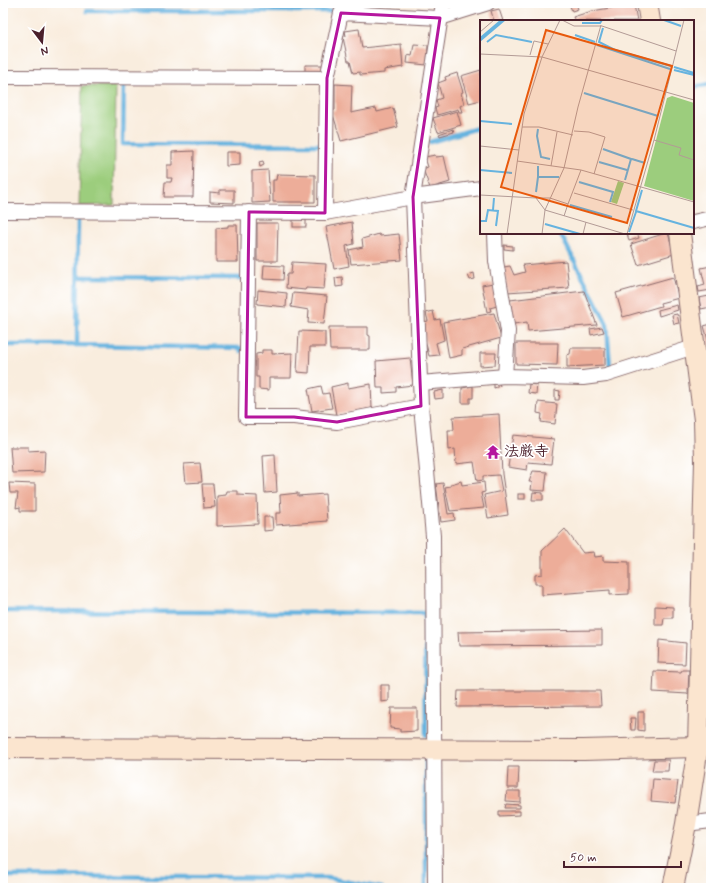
<svg xmlns="http://www.w3.org/2000/svg" width="714" height="891" font-family="Mynerve,'Klee One',sans-serif">
<style>
.green{fill:#9ccd7d;stroke:#737654}
.lines{fill:none;stroke-linecap:round;stroke-linejoin:round}
.stream{stroke:#66b3df;stroke-width:4.5}
.building{fill:#edad99}
.street-casing{stroke:#87676a;stroke-width:16}
.secondary-casing{stroke:#87676a;stroke-width:22}
.street{stroke:#fff;stroke-width:14}
.secondary{stroke:#fbe5cf;stroke-width:20}
.marked{fill:none;stroke:#b5179e;stroke-width:3;stroke-linejoin:round}
.labels{text-anchor:middle;dominant-baseline:central;stroke-width:3.5;stroke-linejoin:round;paint-order:stroke}
.poi-label{font-size:15px;font-weight:bold;fill:#4a1f2b;stroke:#fff;text-anchor:start}
.inset-river{fill:none;stroke:#66b3df;stroke-width:2}
.inset-road{fill:none;stroke:#b39b96;stroke-width:1}
.view{fill:#e8590c;fill-opacity:0.15;stroke:#e8590c;stroke-width:2}
.inset-edge{fill:none;stroke:#4a1f2b;stroke-width:2}
</style>
<rect width="100%" height="100%" fill="#fff"/>
<filter id="ink" filterUnits="userSpaceOnUse"><feTurbulence type="fractalNoise" baseFrequency=".025" numOctaves="2"/><feDisplacementMap in="SourceGraphic" scale="8" xChannelSelector="R" yChannelSelector="G"/><feConvolveMatrix kernelMatrix="1 2 1 2 8 2 1 2 1" color-interpolation-filters="sRGB"/></filter>
<filter id="wash" filterUnits="userSpaceOnUse"><feTurbulence type="fractalNoise" baseFrequency=".012" numOctaves="4" result="noise"/><feDisplacementMap in="SourceGraphic" scale="16" xChannelSelector="R" yChannelSelector="G"/><feGaussianBlur stdDeviation="0.9" result="paint"/><feColorMatrix in="noise" values="0 0 0 0 0 0 0 0 0 0 0 0 0 0 0 0 0 1.4 0 .05"/><feComposite in="paint" operator="in"/></filter>
<g filter="url(#wash)">
<rect width="100%" height="100%" fill="#f9edde"/>
<path class="green" d="M82,86H116L114,205L79,206Z"/>
<g class="lines">
<g class="stream">
<path d="M87,11H334"/>
<path d="M119,83H124L123,144L321,145"/>
<path d="M693,87L711,84"/>
<path d="M430,142L481,127"/>
<path d="M78,217L77,345L241,348V351"/>
<path d="M560,233L607,324L610,367"/>
<path d="M78,277L242,278"/>
<path d="M3,345H77"/>
<path d="M3,611L425,613L426,735"/>
<path d="M426,758V888"/>
<path d="M7,876L328,878L382,888"/>
</g>
</g>
<g id="blocks">
<g class="building">
<path d="M576,4L578,9L572,11L570,6Z"/>
<path d="M634,4L637,21H575L573,17L592,11Z"/>
<path d="M499,9L503,21H494L491,11Z"/>
<path d="M359,29L362,48L401,44L403,67L384,70V73L360,75V72L353,73L350,61H348L343,37L346,36L345,31Z"/>
<path d="M414,44L428,45L427,65L407,63L408,55L412,56Z"/>
<path d="M305,65H323L321,70L317,73L305,74Z"/>
<path d="M481,70V100L469,103L461,76Z"/>
<path d="M457,73L463,92L461,93L464,104L460,106L462,112H459L458,109L437,115L435,108L438,107L436,100L442,98L438,83L446,80L445,77Z"/>
<path d="M335,84L352,85L351,113L376,108L377,112L393,108L398,127L341,141L332,111L335,110Z"/>
<path d="M457,111L461,125L438,132L433,118Z"/>
<path d="M453,129L454,132L440,136L439,134Z"/>
<path d="M194,151L193,197H164L165,182H171L172,178H167V165H172V152Z"/>
<path d="M226,152H240V165L226,166Z"/>
<path d="M435,155L436,157L444,156L450,182L430,188L423,169L428,167L425,157Z"/>
<path d="M263,161L264,165L260,167L259,162Z"/>
<path d="M268,170L270,202L252,203V171Z"/>
<path d="M277,174L315,175V202H273V180H276Z"/>
<path d="M220,190H234V203L210,202V192L220,193Z"/>
<rect x="293" y="220" width="13" height="7"/>
<path d="M352,222L354,244L346,246L349,266L334,269L326,227Z"/>
<path d="M257,223H278L277,261H257Z"/>
<path d="M228,225H237L238,262H216V228L228,227Z"/>
<path d="M627,233H637L639,238L629,241Z"/>
<path d="M666,233H668L674,254L638,265L631,244Z"/>
<path d="M379,234L380,236L399,234L402,260L351,264L349,250L363,247L362,239Z"/>
<path d="M504,245L513,246V250L504,249Z"/>
<path d="M566,261L569,288L507,292L504,267L510,266L514,275L525,272L523,265Z"/>
<path d="M292,262L326,264L324,289L306,288L305,290L286,288L287,274H291Z"/>
<path d="M264,265L284,266L283,280L263,279Z"/>
<path d="M711,266V290L699,292L698,287L705,285L701,268Z"/>
<path d="M474,273L475,279L470,280L468,275Z"/>
<path d="M342,277L343,286L336,287L335,278Z"/>
<path d="M673,277L679,298L660,303L661,306L623,317L616,293Z"/>
<path d="M493,283L497,306L490,308L491,311L487,312L482,285Z"/>
<path d="M258,290L287,293L286,307L257,304Z"/>
<path d="M584,291L597,325L528,331L527,322L514,324L510,300Z"/>
<path d="M293,293L327,296L324,324L308,323L309,310L291,307Z"/>
<path d="M709,296L711,307L701,309L699,298Z"/>
<path d="M677,305L678,310L659,316L658,310Z"/>
<path d="M433,311L435,320L440,319L444,340L436,343L439,355L429,356L421,323L428,321L426,313Z"/>
<path d="M494,313L501,338L462,349V355L449,358L443,322Z"/>
<path d="M677,314L679,323L674,324L672,315Z"/>
<path d="M711,324V346L710,347L704,326Z"/>
<path d="M329,327H368V335L370,336V350H330Z"/>
<path d="M602,327L604,332L591,335L590,329Z"/>
<path d="M299,331L325,332V347H310L309,373L297,372Z"/>
<path d="M516,343H558L557,365L516,364Z"/>
<path d="M571,348H605V365L567,367V355L570,354Z"/>
<path d="M708,349H711V361H710Z"/>
<path d="M262,350H272V354L292,353L291,378H269V390L259,389V377H256V354L262,353Z"/>
<path d="M480,353H496L495,365L480,366Z"/>
<path d="M410,358L413,385L396,387V392L383,393V388H377L376,361Z"/>
<path d="M348,383V388L371,384L372,408L336,415L331,387Z"/>
<path d="M499,383L500,386L494,388V384Z"/>
<path d="M529,384L537,385L536,394L528,393Z"/>
<path d="M321,386L323,394L329,393L332,408L312,411L308,389Z"/>
<path d="M473,386V398H470V403H462V388Z"/>
<path d="M443,390V398L435,399L434,392Z"/>
<path d="M555,390L560,391L559,400H555Z"/>
<path d="M538,402L557,404L555,424L541,422L542,414L537,413Z"/>
<path d="M499,414L502,474L508,515L488,518L484,495L502,491L499,475L483,476V480L477,481L474,462L456,464L455,449L449,450L448,430H454L453,417Z"/>
<path d="M513,435L554,439L551,464L528,462L527,470L508,467Z"/>
<path d="M10,447H28V451L45,450L44,472L12,473Z"/>
<path d="M275,455L277,492L265,493L263,456Z"/>
<path d="M200,463L202,482L186,483L184,464Z"/>
<path d="M533,471L547,472L545,491L531,490L532,482H529Z"/>
<path d="M461,481L462,485L484,482L485,492L481,493L484,508L450,511L445,487L451,486V484Z"/>
<path d="M9,483L35,484V511H20V507L16,508L18,493H10Z"/>
<path d="M443,483L448,514L454,513L455,520L441,522L436,484Z"/>
<path d="M202,484H213L215,507L204,508Z"/>
<path d="M227,491H238V495L257,496L258,524L217,526V496L226,495Z"/>
<path d="M533,492L543,493V500H532Z"/>
<path d="M298,493V496L325,494L327,521L276,525V513H281L280,495Z"/>
<rect x="518" y="494" width="7" height="5"/>
<path d="M264,517H272L273,530L264,531Z"/>
<path d="M565,529L583,553L594,552L595,557L603,556V561L629,562V594L610,595V590L542,595V584H535V575L542,574V551Z"/>
<path d="M655,606L673,607V618H664L663,625H655Z"/>
<path d="M602,630V645L459,646L458,632Z"/>
<path d="M659,640L686,643L685,664L658,663Z"/>
<path d="M682,670H689L688,694L653,692L654,671L681,672Z"/>
<path d="M381,685H389V701L381,702Z"/>
<path d="M458,691H600L601,706L457,707Z"/>
<path d="M391,708H417V731L400,732V729L390,728Z"/>
<path d="M638,712H644V731L638,730Z"/>
<path d="M630,718H636L635,730H631Z"/>
<path d="M654,760H669L668,771H652Z"/>
<path d="M508,767H519L518,788H507Z"/>
<path d="M653,779L678,781L675,803L651,801Z"/>
<path d="M507,791H520V802L506,801Z"/>
<path d="M506,804L520,805V808H505Z"/>
<path d="M499,811H520V815L499,816Z"/>
</g>
</g>
</g>
<g filter="url(#ink)">
<use href="#blocks" fill-opacity="0" stroke="#87676a" stroke-width="1"/>
<g class="lines">
<defs>
<g id="street">
<path d="M3,77L327,78"/>
<path d="M3,211L325,213L413,197L481,188"/>
<path d="M249,212L246,417H294L337,422L421,406"/>
<path d="M325,213L327,78L341,13L440,18L488,3"/>
<path d="M693,222L711,218"/>
<path d="M495,233L496,261L508,331L505,376"/>
<path d="M420,383L505,376L583,378L606,375L694,347"/>
<path d="M686,824L711,821"/>
<path d="M435,888L433,536L421,406L413,197L443,3"/>
</g>
<g id="secondary">
<path d="M647,3L650,21"/>
<path d="M3,748L583,750L698,747L711,744"/>
<path d="M673,888L686,824L698,747L705,460L704,420L680,233"/>
</g>
</defs>
<use href="#street" class="street-casing"/>
<use href="#secondary" class="secondary-casing"/>
<use href="#street" class="street"/>
<use href="#secondary" class="secondary"/>
</g>
</g>
<path class="marked" d="M341,13L440,18L413,197L421,406L337,422L294,417H246L249,212L325,213L327,78Z"/>
<defs>
<symbol id="temple-bare" viewBox="-9 -9 18 18"><path d="M0-6L5-2H3V0L6.5 2.5H4V6H1.5V3h-3V6H-4V2.5H-6.5L-3 0V-2H-5Z" fill="#b5179e" stroke="#fff" stroke-width="2.5" paint-order="stroke"/></symbol>
</defs>
<g fill-rule="evenodd">
<use href="#temple-bare" x="483" y="442" width="20" height="20"/>
</g>
<g class="labels">
<g class="poi-label">
<text x="504" y="452">法厳寺</text>
</g>
</g>
<g transform="translate(480 20)">
<rect width="214" height="214" fill="#f9edde"/>
<path d="M192,76L214,83V181L164,166L187,78ZM138,161L144,163L137,184L131,182Z" fill="#9ccd7d"/>
<path d="M20,0H26L0,22V17Z" fill="#66b3df"/>
<path class="inset-river" d="M184,0L201,6M102,3H120L122,0M123,8L119,22L135,30L191,46M95,15L115,22M7,22L16,15L52,22M117,25L190,49M194,47L214,53M194,50L214,55M104,73L178,96M0,101L32,104M58,109L57,116L61,137L70,139M123,129L151,139L145,160M152,139L165,143M119,142L147,150M58,146V157H79M0,150L32,153M99,162L133,172L130,182M162,170L156,191L214,208M56,172L58,157M90,185L132,197M13,190L14,178M0,201H6L8,190L18,191L16,206M65,204L100,214M149,212L156,192"/>
<path class="inset-road" d="M82,0L94,6H122L196,31M0,12L14,0M0,34L62,37L214,80M50,35L54,21L68,24M42,107H59L93,115M94,111L109,112L125,117L114,154M174,120L201,128L199,135L214,140M0,126L39,130M37,141L101,150L214,182M71,146L77,112M94,173L153,190M0,175L56,178L65,190L145,214M56,178H70L88,184L101,150M84,196L88,184M27,214L44,94L62,37L80,0M62,214L65,190L84,148L98,87L121,5M103,214L106,202M147,214L174,120L204,0"/>
<path class="view" d="M66,10L192,46L147,203L21,167Z"/>
<rect width="214" height="214" class="inset-edge"/>
</g>
<rect width="714" height="891" fill="none" stroke="#fff" stroke-width="16"/>
<g transform="translate(42 42) rotate(164)" stroke="#ffffff" stroke-width="3" paint-order="stroke">
<path d="M0-3L7 15L0 10L-7 15Z" fill="#4a1f2b"/>
<text y="-6" font-size="11" font-weight="bold" text-anchor="middle" fill="#4a1f2b">N</text>
</g>
<path d="M564 861v6h117v-6" fill="none" stroke="#4a1f2b" stroke-width="2"/>
<text x="570" y="861" font-size="12" fill="#4a1f2b" stroke="#ffffff" stroke-width="3" paint-order="stroke">50 m</text>
</svg>
